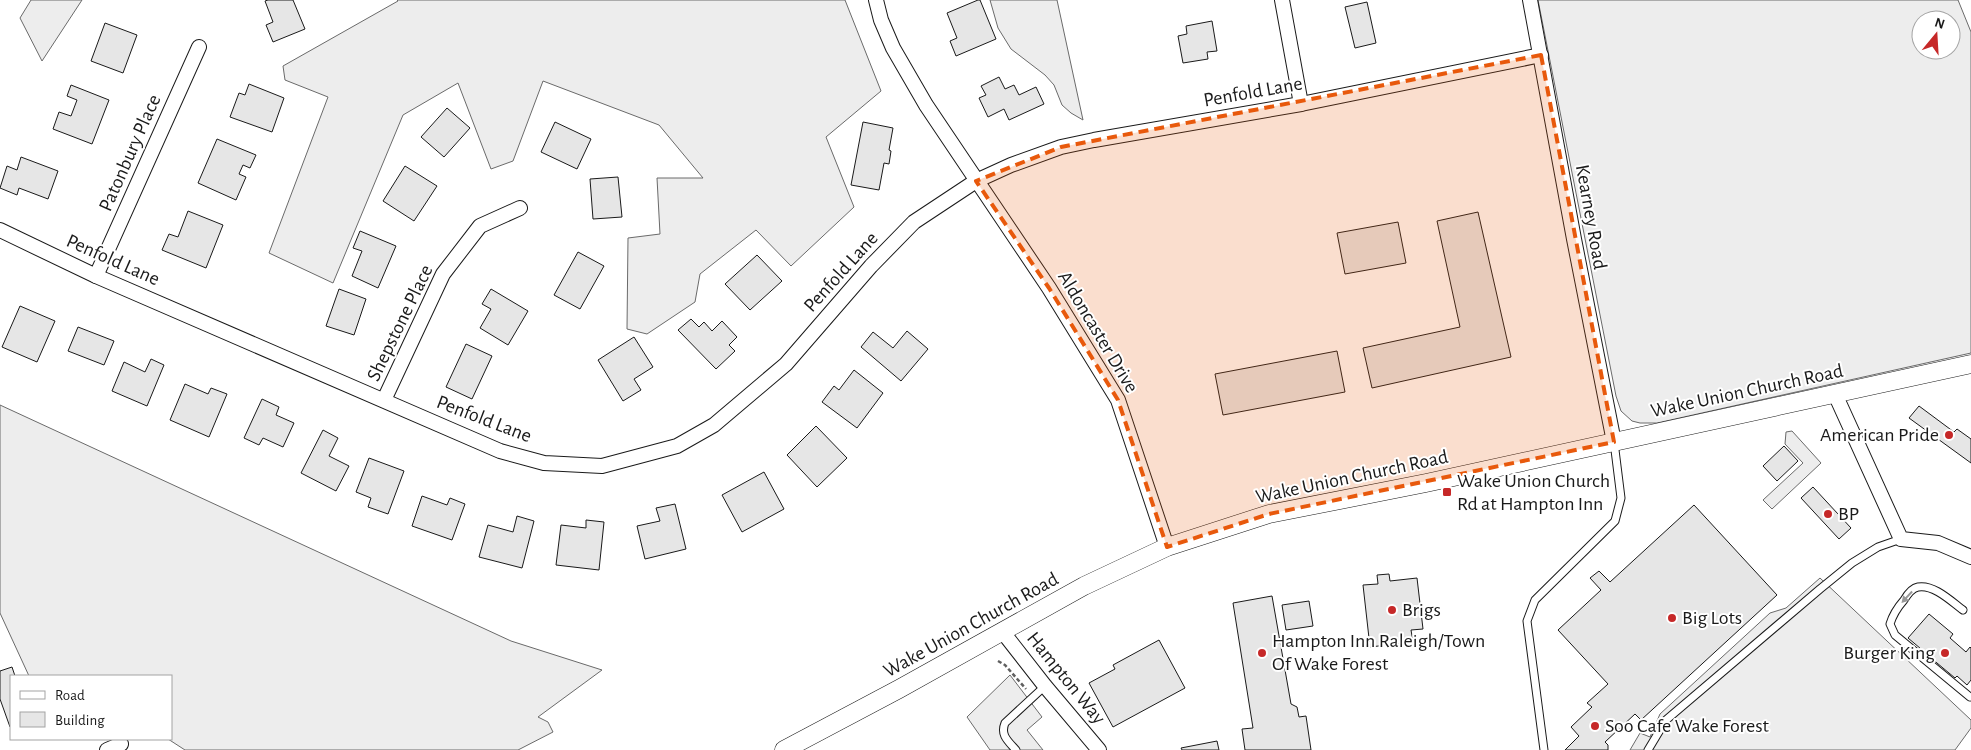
<svg xmlns="http://www.w3.org/2000/svg" width="1971" height="750" font-family="'Alegreya Sans',sans-serif">
<style>
.built{fill:#ededed;stroke:#6a6a6a;fill-rule:evenodd}
.building{fill:#e6e6e6;stroke:#1a1a1a}
.lines{fill:none;stroke-linecap:round;stroke-linejoin:round}
.service-casing{stroke:#1a1a1a;stroke-width:9}
.minor-casing{stroke:#1a1a1a;stroke-width:16}
.tertiary-casing{stroke:#1a1a1a;stroke-width:19}
.path{stroke:#5f5f5f;stroke-width:2.5;stroke-dasharray:4 2.5;stroke-linecap:butt}
.service{stroke:#fff;stroke-width:7}
.minor{stroke:#fff;stroke-width:14}
.tertiary{stroke:#fff;stroke-width:18}
.oneway{fill:#989898}
.marked{fill:#e8590c;fill-opacity:0.2;stroke:#e8590c;stroke-width:4;stroke-dasharray:10 6;stroke-linejoin:round}
.poi-dot{fill:#c62828;stroke:#fff;stroke-width:2}
.labels{text-anchor:middle;dominant-baseline:central;stroke-width:4;stroke-linejoin:round;paint-order:stroke}
.street-label{font-size:20px;fill:#1a1a1a;stroke:#fff}
.poi-label{font-size:20px;fill:#1a1a1a;stroke:#fff;text-anchor:start}
</style>
<rect width="100%" height="100%" fill="#fff"/>
<g class="built">
<path d="M31,0H82L42,61L20,18Z"/>
<path d="M397,0H845L881,91L826,137L854,207L791,266L756,230L700,274L695,302L647,334L627,329L628,238L660,234L657,178H703L659,125L543,81L513,161L491,169L458,83L403,115L333,283L269,253L328,97L285,80L283,66L398,1Z"/>
<path d="M990,0H1057L1083,120L1071,113L1062,105L1054,85L1045,75L1011,49L998,28Z"/>
<path d="M1538,0H1958L1971,32V353L1657,423H1640L1632,421L1621,411L1616,396ZM1921,20H1951V50H1921Z"/>
<path d="M0,405L511,641L602,670L538,717L548,722L553,732L518,750H185L168,739H171V676H29L0,613Z"/>
<path d="M1792,431L1821,463L1772,509L1763,500L1803,463L1785,444L1786,432Z"/>
<path d="M1820,578L1971,720V728L1955,750H1630L1640,733L1650,737L1660,714L1770,613L1786,608Z"/>
<path d="M1010,675L1042,717L1027,730L1043,750H990L967,717Z"/>
</g>
<g class="building">
<path d="M268,0H293L305,29L273,42L266,25L273,22L265,1Z"/>
<path d="M978,0H980L996,39L956,56L950,41L957,38L947,13Z"/>
<path d="M1367,2L1376,43L1355,48L1345,7Z"/>
<path d="M1212,21L1217,51L1207,52L1208,59L1183,63L1178,36L1187,34L1186,26Z"/>
<path d="M105,23L137,35L123,73L91,61Z"/>
<path d="M999,77L1005,89L1014,85L1019,95L1036,87L1044,104L1009,120L1004,109L988,117L979,98L986,95L981,86Z"/>
<path d="M249,84L284,98L272,132L230,117L239,93L245,95Z"/>
<path d="M71,85L109,100L92,144L53,129L59,112L71,116L77,100L67,96Z"/>
<path d="M447,108L470,128L444,157L421,137Z"/>
<path d="M555,122L591,139L577,169L541,152Z"/>
<path d="M863,122L893,128L889,150L891,151L889,164L884,163L879,190L851,185Z"/>
<path d="M217,139L256,155L250,168L243,165L239,174L246,177L236,200L198,183Z"/>
<path d="M21,157L58,171L48,199L19,188L17,195L0,188L7,166L17,170Z"/>
<path d="M405,166L437,186L414,221L383,201Z"/>
<path d="M618,177L622,217L593,219L590,179Z"/>
<path d="M188,211L223,225L206,268L162,250L169,234L178,237Z"/>
<path d="M1478,212L1511,357L1372,388L1363,348L1460,327L1437,221Z"/>
<path d="M1398,222L1406,263L1345,274L1337,233Z"/>
<path d="M360,231L396,246L378,288L352,276L362,251L353,248Z"/>
<path d="M578,252L604,266L580,309L554,295Z"/>
<path d="M757,255L782,281L750,310L725,284Z"/>
<path d="M339,289L366,299L354,335L326,326Z"/>
<path d="M491,289L528,311L508,345L480,328L491,309L482,304Z"/>
<path d="M20,306L55,321L37,362L2,347Z"/>
<path d="M691,319L699,327L704,322L712,331L722,321L737,337L729,345L735,351L716,369L678,330Z"/>
<path d="M78,327L114,341L104,365L68,351Z"/>
<path d="M907,331L928,349L901,381L861,347L873,332L893,348Z"/>
<path d="M634,337L653,367L634,379L641,390L623,401L598,360Z"/>
<path d="M466,344L492,356L472,399L446,387Z"/>
<path d="M1337,351L1345,392L1223,415L1215,374Z"/>
<path d="M151,359L164,365L147,406L112,391L124,362L145,372Z"/>
<path d="M854,370L883,393L857,428L822,402L834,386L839,390Z"/>
<path d="M185,384L208,394L211,388L227,394L209,437L170,420Z"/>
<path d="M262,399L279,407L276,415L294,423L283,447L263,438L259,445L244,438Z"/>
<path d="M1919,406L1954,432L1957,429L1971,439V463L1909,418Z"/>
<path d="M816,426L847,458L817,487L787,455Z"/>
<path d="M323,430L338,438L329,456L349,466L336,491L301,473Z"/>
<path d="M1784,446L1798,461L1777,481L1763,466Z"/>
<path d="M369,458L404,471L388,514L368,507L371,498L356,492Z"/>
<path d="M764,472L784,509L742,532L722,495Z"/>
<path d="M1813,487L1851,528L1839,539L1801,498Z"/>
<path d="M422,496L447,505L450,498L465,504L452,540L412,526Z"/>
<path d="M675,504L686,549L645,559L637,526L660,521L656,508Z"/>
<path d="M1694,505L1777,595L1641,720L1635,714L1605,742L1608,745V750H1565L1579,736L1571,727L1592,707L1587,703L1608,684L1558,630L1601,590L1590,578L1599,571L1610,582Z"/>
<path d="M517,516L534,521L522,568L479,557L488,525L513,532Z"/>
<path d="M586,520L604,522L599,570L556,565L561,525L586,528Z"/>
<path d="M1389,574L1390,581L1417,578L1423,629L1411,630L1413,642L1370,647L1363,585L1378,584L1377,575Z"/>
<path d="M1272,596L1291,704L1297,707L1299,717L1306,716L1311,750H1245L1242,729L1253,728L1233,603Z"/>
<path d="M1309,601L1313,626L1286,630L1282,605Z"/>
<path d="M1929,614L1953,634L1950,638L1966,652L1970,647L1971,648V680L1967,685L1957,676L1955,678L1931,658L1930,660L1925,655L1927,654L1908,638Z"/>
<path d="M1159,640L1185,688L1113,727L1089,683L1115,669L1113,665Z"/>
<path d="M12,667L15,676H11V727H10L0,699V671Z"/>
<path d="M1217,741L1219,750H1182L1181,748Z"/>
</g>
<g class="lines">
<defs>
<g id="service">
<path d="M1963,610C1952,602 1934,584 1918,587C1912,588 1907,595 1904,600C1897,608 1893,614 1890,624L1895,635L1970,697"/>
<path d="M1016,750C1008,741 1000,735 1005,723L1045,686"/>
<path d="M1544,750L1527,621L1535,600L1615,521L1621,498L1614,442"/>
<path d="M1648,750L1666,720L1820,589L1852,563L1878,547L1901,539"/>
</g>
<g id="minor">
<path d="M876,0L881,20L893,48L926,105L1049,288L1118,400L1167,547"/>
<path d="M1282,0L1301,104"/>
<path d="M1530,0L1574,239L1614,442"/>
<path d="M0,230L96,276L500,451L544,463L602,466L677,446L714,425L786,364L871,266L914,222L976,181L1011,165L1061,147L1094,140L1301,104L1541,55"/>
<path d="M96,276L199,47"/>
<path d="M1835,394L1901,539L1938,543L1971,557"/>
<path d="M384,400L443,274L480,226L520,208"/>
<path d="M1002,631L1045,686L1099,750"/>
<path d="M107,750L121,744"/>
</g>
<path id="tertiary" d="M784,750L899,689L1084,586L1167,547L1269,514L1426,483L1971,364"/>
</defs>
<use href="#service" class="service-casing"/>
<use href="#minor" class="minor-casing"/>
<use href="#tertiary" class="tertiary-casing"/>
<path class="path" d="M998,661L1005,665L1026,689"/>
<use href="#service" class="service"/>
<use href="#minor" class="minor"/>
<use href="#tertiary" class="tertiary"/>
</g>
<defs><path id="oneway-solid" d="M-6-.8H1V-3.2L6.5 0L1 3.2V.8H-6Z" transform="scale(1.25)"/></defs>
<use class="oneway" href="#oneway-solid" transform="translate(1907 597) rotate(133)"/>
<path class="marked" d="M1541,55L1614,442L1269,514L1167,547L1118,400L1049,288L976,181L1061,147Z"/>
<g class="poi-dot">
<circle cx="1949" cy="435" r="5"/>
<rect x="1442" y="487" width="10" height="10" rx="2.5"/>
<circle cx="1828" cy="514" r="5"/>
<circle cx="1392" cy="610" r="5"/>
<circle cx="1672" cy="618" r="5"/>
<circle cx="1262" cy="653" r="5"/>
<circle cx="1945" cy="653" r="5"/>
<circle cx="1595" cy="726" r="5"/>
</g>
<g class="labels">
<g class="street-label">
<text transform="translate(1253 92) rotate(-10)">Penfold Lane</text>
<text transform="translate(130 153) rotate(-66)">Patonbury Place</text>
<text transform="translate(1591 217) rotate(80)">Kearney Road</text>
<text transform="translate(113 260) rotate(24)">Penfold Lane</text>
<text transform="translate(841 272) rotate(-48)">Penfold Lane</text>
<text transform="translate(400 323) rotate(-64)">Shepstone Place</text>
<text transform="translate(1098 332) rotate(59)">Aldoncaster Drive</text>
<text transform="translate(1747 391) rotate(-12)">Wake Union Church Road</text>
<text transform="translate(484 419) rotate(21)">Penfold Lane</text>
<text transform="translate(1352 477) rotate(-12)">Wake Union Church Road</text>
<text transform="translate(971 625) rotate(-29)">Wake Union Church Road</text>
<text transform="translate(1066 678) rotate(51)">Hampton Way</text>
</g>
<g class="poi-label">
<text x="1939" y="435" text-anchor="end">American Pride</text>
<text x="1457" y="481">Wake Union Church<tspan x="1457" dy="23">Rd at Hampton Inn</tspan></text>
<text x="1838" y="514">BP</text>
<text x="1402" y="610">Brigs</text>
<text x="1682" y="618">Big Lots</text>
<text x="1272" y="641">Hampton Inn Raleigh/Town<tspan x="1272" dy="23">Of Wake Forest</tspan></text>
<text x="1935" y="653" text-anchor="end">Burger King</text>
<text x="1605" y="726">Soo Cafe Wake Forest</text>
</g>
</g>
<rect x="10" y="675" width="162" height="65" fill="#ffffff" stroke="#a3a3a3"/>
<rect x="20" y="691" width="25" height="8" fill="#ffffff" stroke="#a3a3a3"/>
<text x="55" y="700" font-size="15" fill="#1a1a1a">Road</text>
<rect x="20" y="712" width="25" height="15" fill="#e6e6e6" stroke="#a3a3a3"/>
<text x="55" y="725" font-size="15" fill="#1a1a1a">Building</text>
<g transform="translate(1936 35) rotate(18)"><circle r="24" fill="#ffffff" stroke="#a3a3a3"/>
<path d="M0-4L9 19L0 12L-9 19Z" fill="#c62828"/>
<text y="-8" font-size="14" font-weight="bold" text-anchor="middle" fill="#1a1a1a">N</text>
</g>
</svg>
